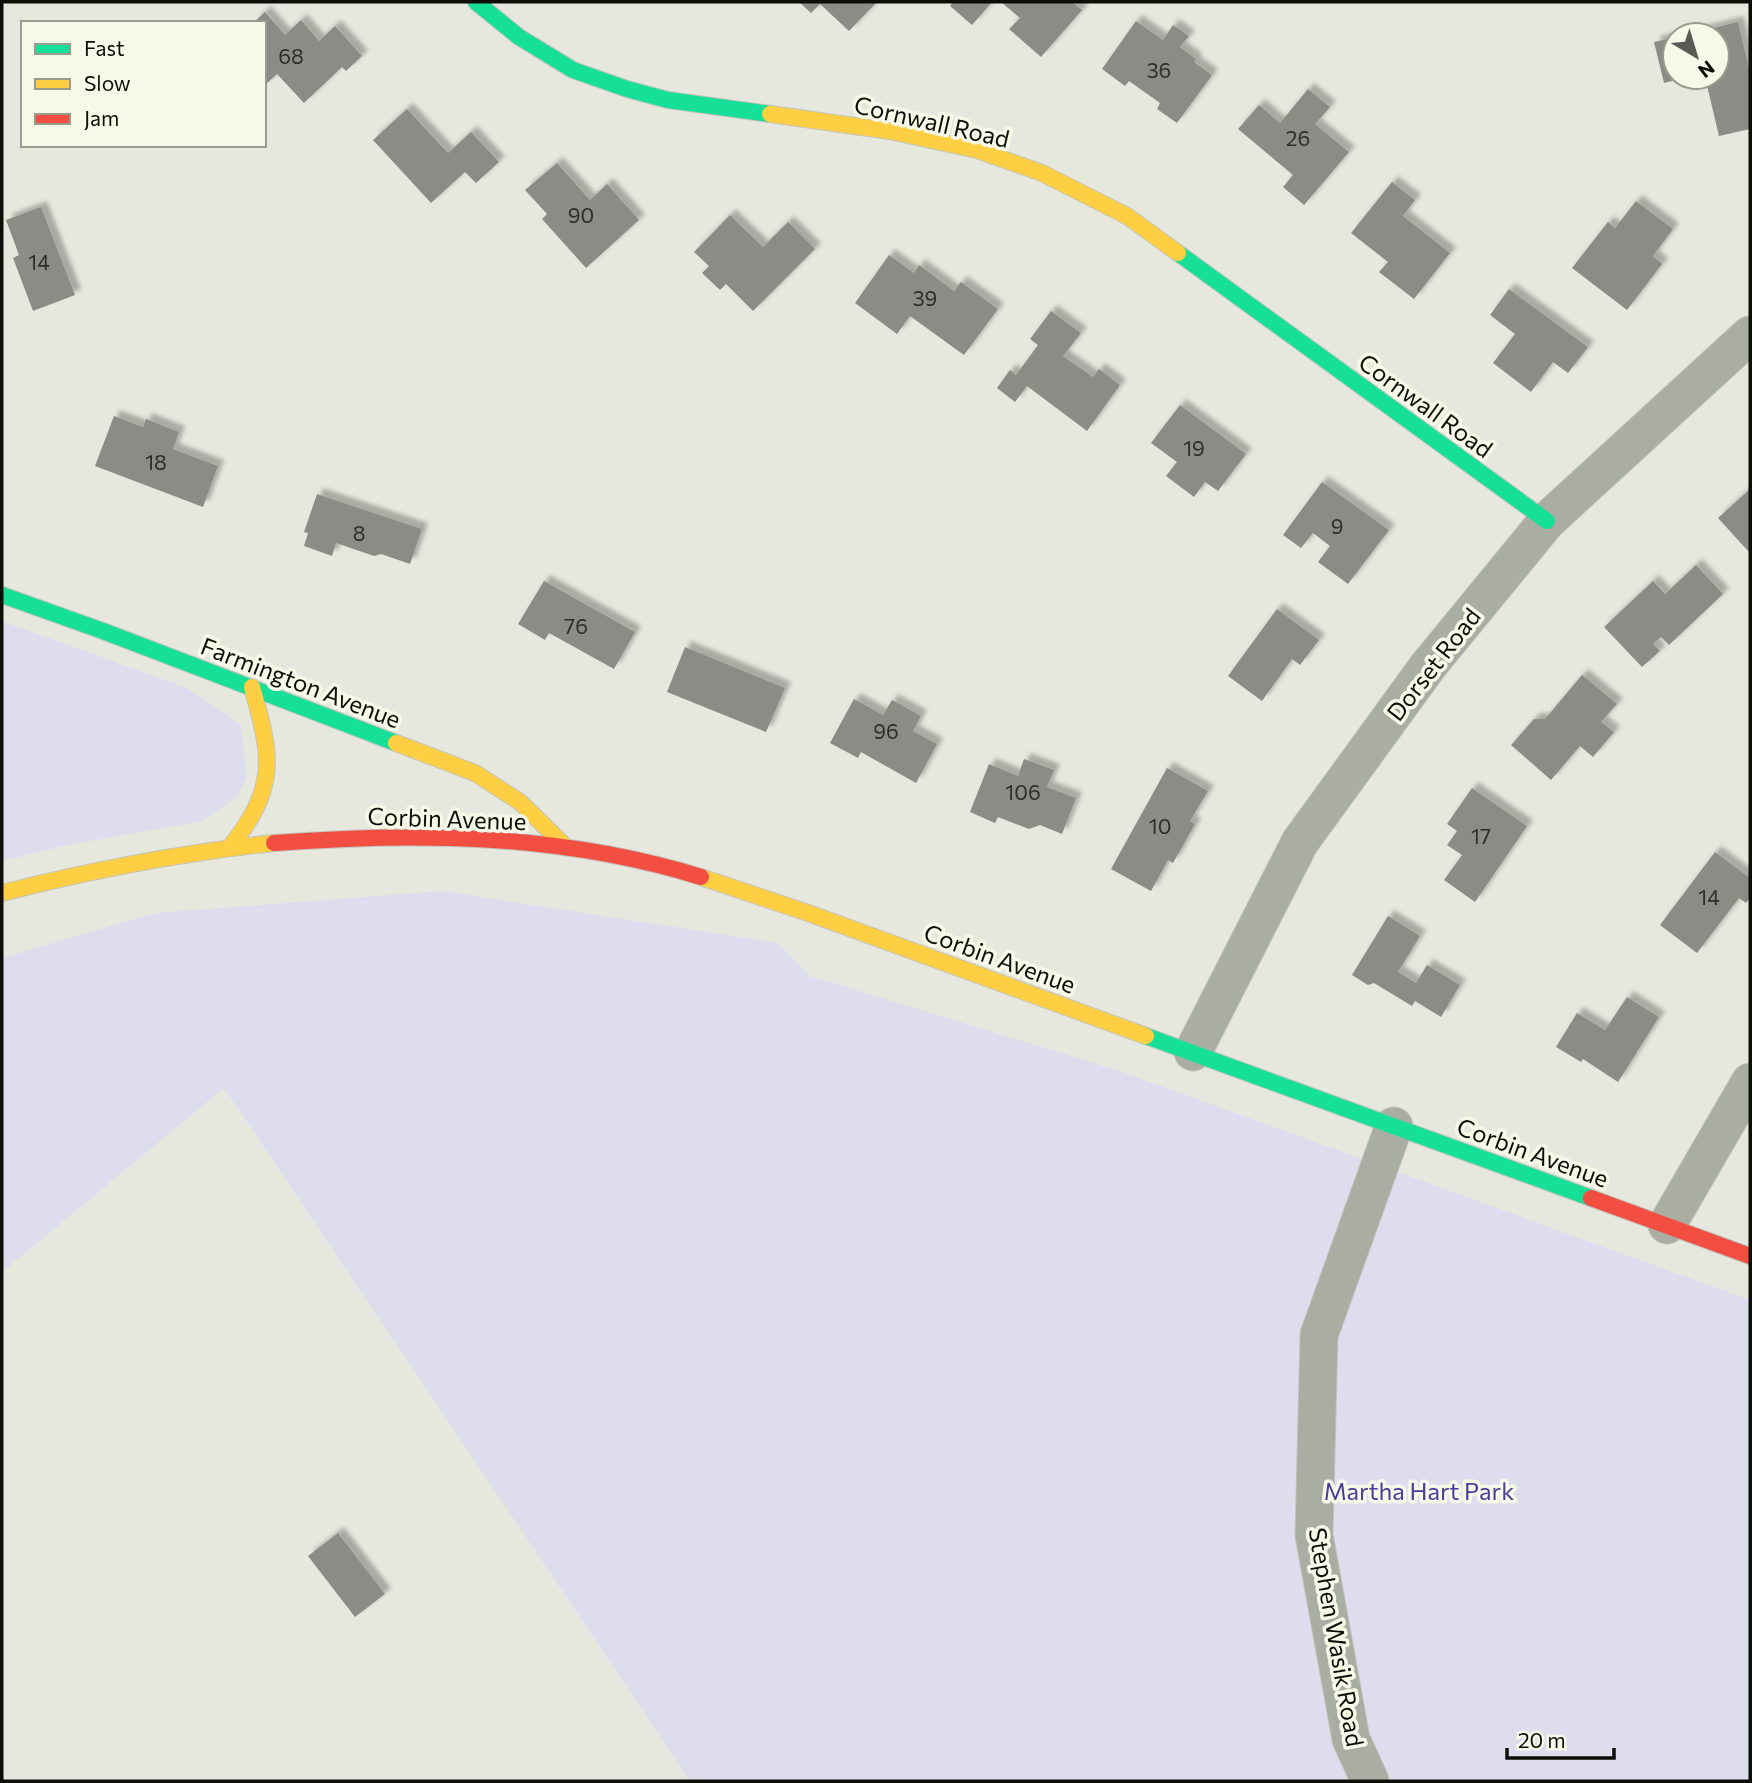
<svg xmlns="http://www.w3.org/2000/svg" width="1752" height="1783" font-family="Commissioner,sans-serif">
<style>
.green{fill:#dde}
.building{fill:#8b8c85;filter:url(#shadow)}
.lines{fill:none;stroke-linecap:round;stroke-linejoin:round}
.street-casing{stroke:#c2c4bd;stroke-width:39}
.fast-casing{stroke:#c2c4bd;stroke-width:18}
.slow-casing{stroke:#c2c4bd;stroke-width:18}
.jam-casing{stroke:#c2c4bd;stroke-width:18}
.street{stroke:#aaada2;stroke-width:37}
.fast{stroke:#16e098;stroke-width:16}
.slow{stroke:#ffcf43;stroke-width:16}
.jam{stroke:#f24e42;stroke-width:16}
.labels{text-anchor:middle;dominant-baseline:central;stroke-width:7;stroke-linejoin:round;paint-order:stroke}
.number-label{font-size:21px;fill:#2c2e27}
.street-label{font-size:24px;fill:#0d0e08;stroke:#f6f9e7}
.park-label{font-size:24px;fill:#4c399a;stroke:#f6f9e7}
</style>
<defs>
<filter id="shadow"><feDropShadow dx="6" dy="-6" stdDeviation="2" flood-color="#0004"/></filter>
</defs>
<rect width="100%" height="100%" fill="#e6e8de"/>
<g class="green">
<path d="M2,621L187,688L241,725L247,777L237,797L202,821L68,845L2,861Z"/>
<path d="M442,891L778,943L810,976L1117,1070L1750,1300V1781H690L224,1088L2,1272V958L155,913Z"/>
</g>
<g class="building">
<path d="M799,2H877L849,31L820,4L811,13Z"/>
<path d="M953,2H992L972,25L950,6Z"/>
<path d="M1001,2H1072L1082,10L1041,57L1009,29L1020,18Z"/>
<path d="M265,12L285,35L301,20L319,41L335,26L362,56L346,71L342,67L304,103L277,74L264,86V23H253Z"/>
<path d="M1136,21L1163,40L1173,25L1189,36L1180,47L1196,59L1194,62L1212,75L1177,123L1157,109L1160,103L1129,81L1125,86L1102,69Z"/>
<path d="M1738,22L1750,72V129L1719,136L1705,77H1717V35L1688,34Z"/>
<path d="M1675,37V77L1684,78L1664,83L1654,42Z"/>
<path d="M1308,89L1330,107L1315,124L1349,152L1304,205L1283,187L1293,175L1238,129L1259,105L1280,123Z"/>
<path d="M407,109L448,153L471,132L499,162L476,183L465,172L431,203L373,140Z"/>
<path d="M557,163L590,200L607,184L639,220L586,268L542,219L547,214L525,190Z"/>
<path d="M1392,182L1415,200L1403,216L1450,253L1414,299L1379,272L1388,262L1351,233Z"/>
<path d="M1636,201L1673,229L1653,256L1662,264L1627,310L1572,268L1608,222L1615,228Z"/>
<path d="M41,207L75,295L33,311L13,258L19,255L6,220Z"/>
<path d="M730,215L763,247L788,222L815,249L753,311L726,284L720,290L702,273L709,266L694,252Z"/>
<path d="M889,255L914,273L919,265L954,291L961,282L998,309L964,355L910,316L897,334L855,303Z"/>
<path d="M1509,289L1588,347L1568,373L1553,362L1531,392L1493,363L1515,334L1490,315Z"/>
<path d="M1051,311L1081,333L1063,356L1093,377L1099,369L1120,385L1087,431L1027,386L1015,402L997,388L1010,370L1016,375L1038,345L1030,339Z"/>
<path d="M1180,405L1246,454L1218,491L1205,482L1194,497L1166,476L1177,462L1151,443Z"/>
<path d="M114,416L143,427L146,419L179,432L173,449L218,466L203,507L95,466Z"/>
<path d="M1322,482L1389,530L1348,584L1318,562L1330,546L1313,533L1301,548L1283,535Z"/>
<path d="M1750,489V549L1748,551L1718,518Z"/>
<path d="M317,494L422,529L410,564L381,554L374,556L336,543L332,556L304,546L308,533L304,532Z"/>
<path d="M1696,565L1723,594L1669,645L1661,637L1653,644L1660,651L1642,667L1604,627L1653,581L1665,594Z"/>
<path d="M544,581L635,632L614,669L549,633L545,640L518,624Z"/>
<path d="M1277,609L1319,640L1300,665L1292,659L1262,701L1228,676Z"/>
<path d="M685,647L785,688L766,732L667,692Z"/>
<path d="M1582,675L1617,704L1601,722L1614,732L1593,757L1580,746L1551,780L1511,745L1534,719H1545Z"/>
<path d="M854,699L883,715L892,700L921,716L913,731L937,744L916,783L861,752L858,758L830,743Z"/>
<path d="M1024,759L1054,770L1047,787L1076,798L1062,834L1040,825L1029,829L998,817L995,823L970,812L989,764L1018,776Z"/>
<path d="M1167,768L1208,791L1190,821L1195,824L1173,863L1168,860L1151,891L1111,869Z"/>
<path d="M1472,788L1527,826L1475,902L1444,880L1462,855L1447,845L1457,831L1447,824Z"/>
<path d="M1715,852L1750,878V898L1746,903L1739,898L1697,953L1660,925Z"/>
<path d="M1388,916L1420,936L1398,972L1416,983L1427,965L1460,985L1441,1017L1415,1001L1412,1006L1374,983L1368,985L1352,975Z"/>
<path d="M1627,997L1659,1017L1618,1082L1583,1059L1581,1062L1556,1047L1577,1013L1605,1030Z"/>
<path d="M338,1533L385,1594L355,1617L308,1556Z"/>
</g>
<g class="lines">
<defs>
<g id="street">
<path d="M1193,1052L1300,842L1428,666L1547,521L1750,335"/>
<path d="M1667,1225L1750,1082"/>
<path d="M1370,1781L1351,1739L1314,1535L1319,1335L1394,1126"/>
</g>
<g id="fast">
<path d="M476,2L519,37L573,70L627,89L668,100L770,114"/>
<path d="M1178,253L1547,521"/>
<path d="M2,595L103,631L396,743"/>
<path d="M1146,1036L1591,1198"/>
</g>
<g id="slow">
<path d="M770,114L890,131L977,150L1042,173L1127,216L1178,253"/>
<path d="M396,743L475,773L520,802L565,846"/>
<path d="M230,847C278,787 272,757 252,687"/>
<path d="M701,877L811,914L1146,1036"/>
<path d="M2,893C92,870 181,853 274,843"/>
</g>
<g id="jam">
<path d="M274,843C418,832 562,834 701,877"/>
<path d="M1591,1198L1750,1256"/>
</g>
</defs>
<use href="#street" class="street-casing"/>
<use href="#fast" class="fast-casing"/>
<use href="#slow" class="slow-casing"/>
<use href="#jam" class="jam-casing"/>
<use href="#street" class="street"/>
<use href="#fast" class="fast"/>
<use href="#slow" class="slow"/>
<use href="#jam" class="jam"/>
</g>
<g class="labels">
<g class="number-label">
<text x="291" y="55">68</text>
<text x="1159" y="69">36</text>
<text x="1298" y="137">26</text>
<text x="581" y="214">90</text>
<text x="39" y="261">14</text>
<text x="925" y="297">39</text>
<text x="1194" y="447">19</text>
<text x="156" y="461">18</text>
<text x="1337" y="525">9</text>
<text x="359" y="532">8</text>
<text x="576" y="625">76</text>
<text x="886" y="730">96</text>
<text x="1023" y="791">106</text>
<text x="1160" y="825">10</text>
<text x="1481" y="835">17</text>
<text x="1709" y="896">14</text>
</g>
<g class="street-label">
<text transform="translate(932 121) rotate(13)">Cornwall Road</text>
<text transform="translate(1426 405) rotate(36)">Cornwall Road</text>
<text transform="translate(1433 664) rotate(-52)">Dorset Road</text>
<text transform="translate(301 682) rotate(21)">Farmington Avenue</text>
<text transform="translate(447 818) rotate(2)">Corbin Avenue</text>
<text transform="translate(1000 958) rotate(20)">Corbin Avenue</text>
<text transform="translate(1533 1152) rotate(20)">Corbin Avenue</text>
<text transform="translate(1337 1637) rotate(80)">Stephen Wasik Road</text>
</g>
<g class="park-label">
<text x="1419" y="1490">Martha Hart Park</text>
</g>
</g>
<rect width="1752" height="1783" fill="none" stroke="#0d0e08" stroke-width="7"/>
<rect x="21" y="21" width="245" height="126" fill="#f6f9e7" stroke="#999b8e" stroke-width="2"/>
<rect x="35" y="44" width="35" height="10" fill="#16e098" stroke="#999b8e" stroke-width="2"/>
<text x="84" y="56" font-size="21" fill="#0d0e08">Fast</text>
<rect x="35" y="79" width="35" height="10" fill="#ffcf43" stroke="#999b8e" stroke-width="2"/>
<text x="84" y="91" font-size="21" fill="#0d0e08">Slow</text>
<rect x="35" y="114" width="35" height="10" fill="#f24e42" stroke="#999b8e" stroke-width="2"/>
<text x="84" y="126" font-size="21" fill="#0d0e08">Jam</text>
<g transform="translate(1696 56) rotate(142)"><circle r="33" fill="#f6f9e7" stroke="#999b8e" stroke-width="2"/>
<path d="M0-5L12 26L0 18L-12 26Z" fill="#595a53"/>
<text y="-10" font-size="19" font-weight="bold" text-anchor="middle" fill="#0d0e08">N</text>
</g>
<path d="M1507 1748v10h107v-10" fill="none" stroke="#0d0e08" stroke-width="3.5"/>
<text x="1518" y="1748" font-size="21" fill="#0d0e08" stroke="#f6f9e7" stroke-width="5" paint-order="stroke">20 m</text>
</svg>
